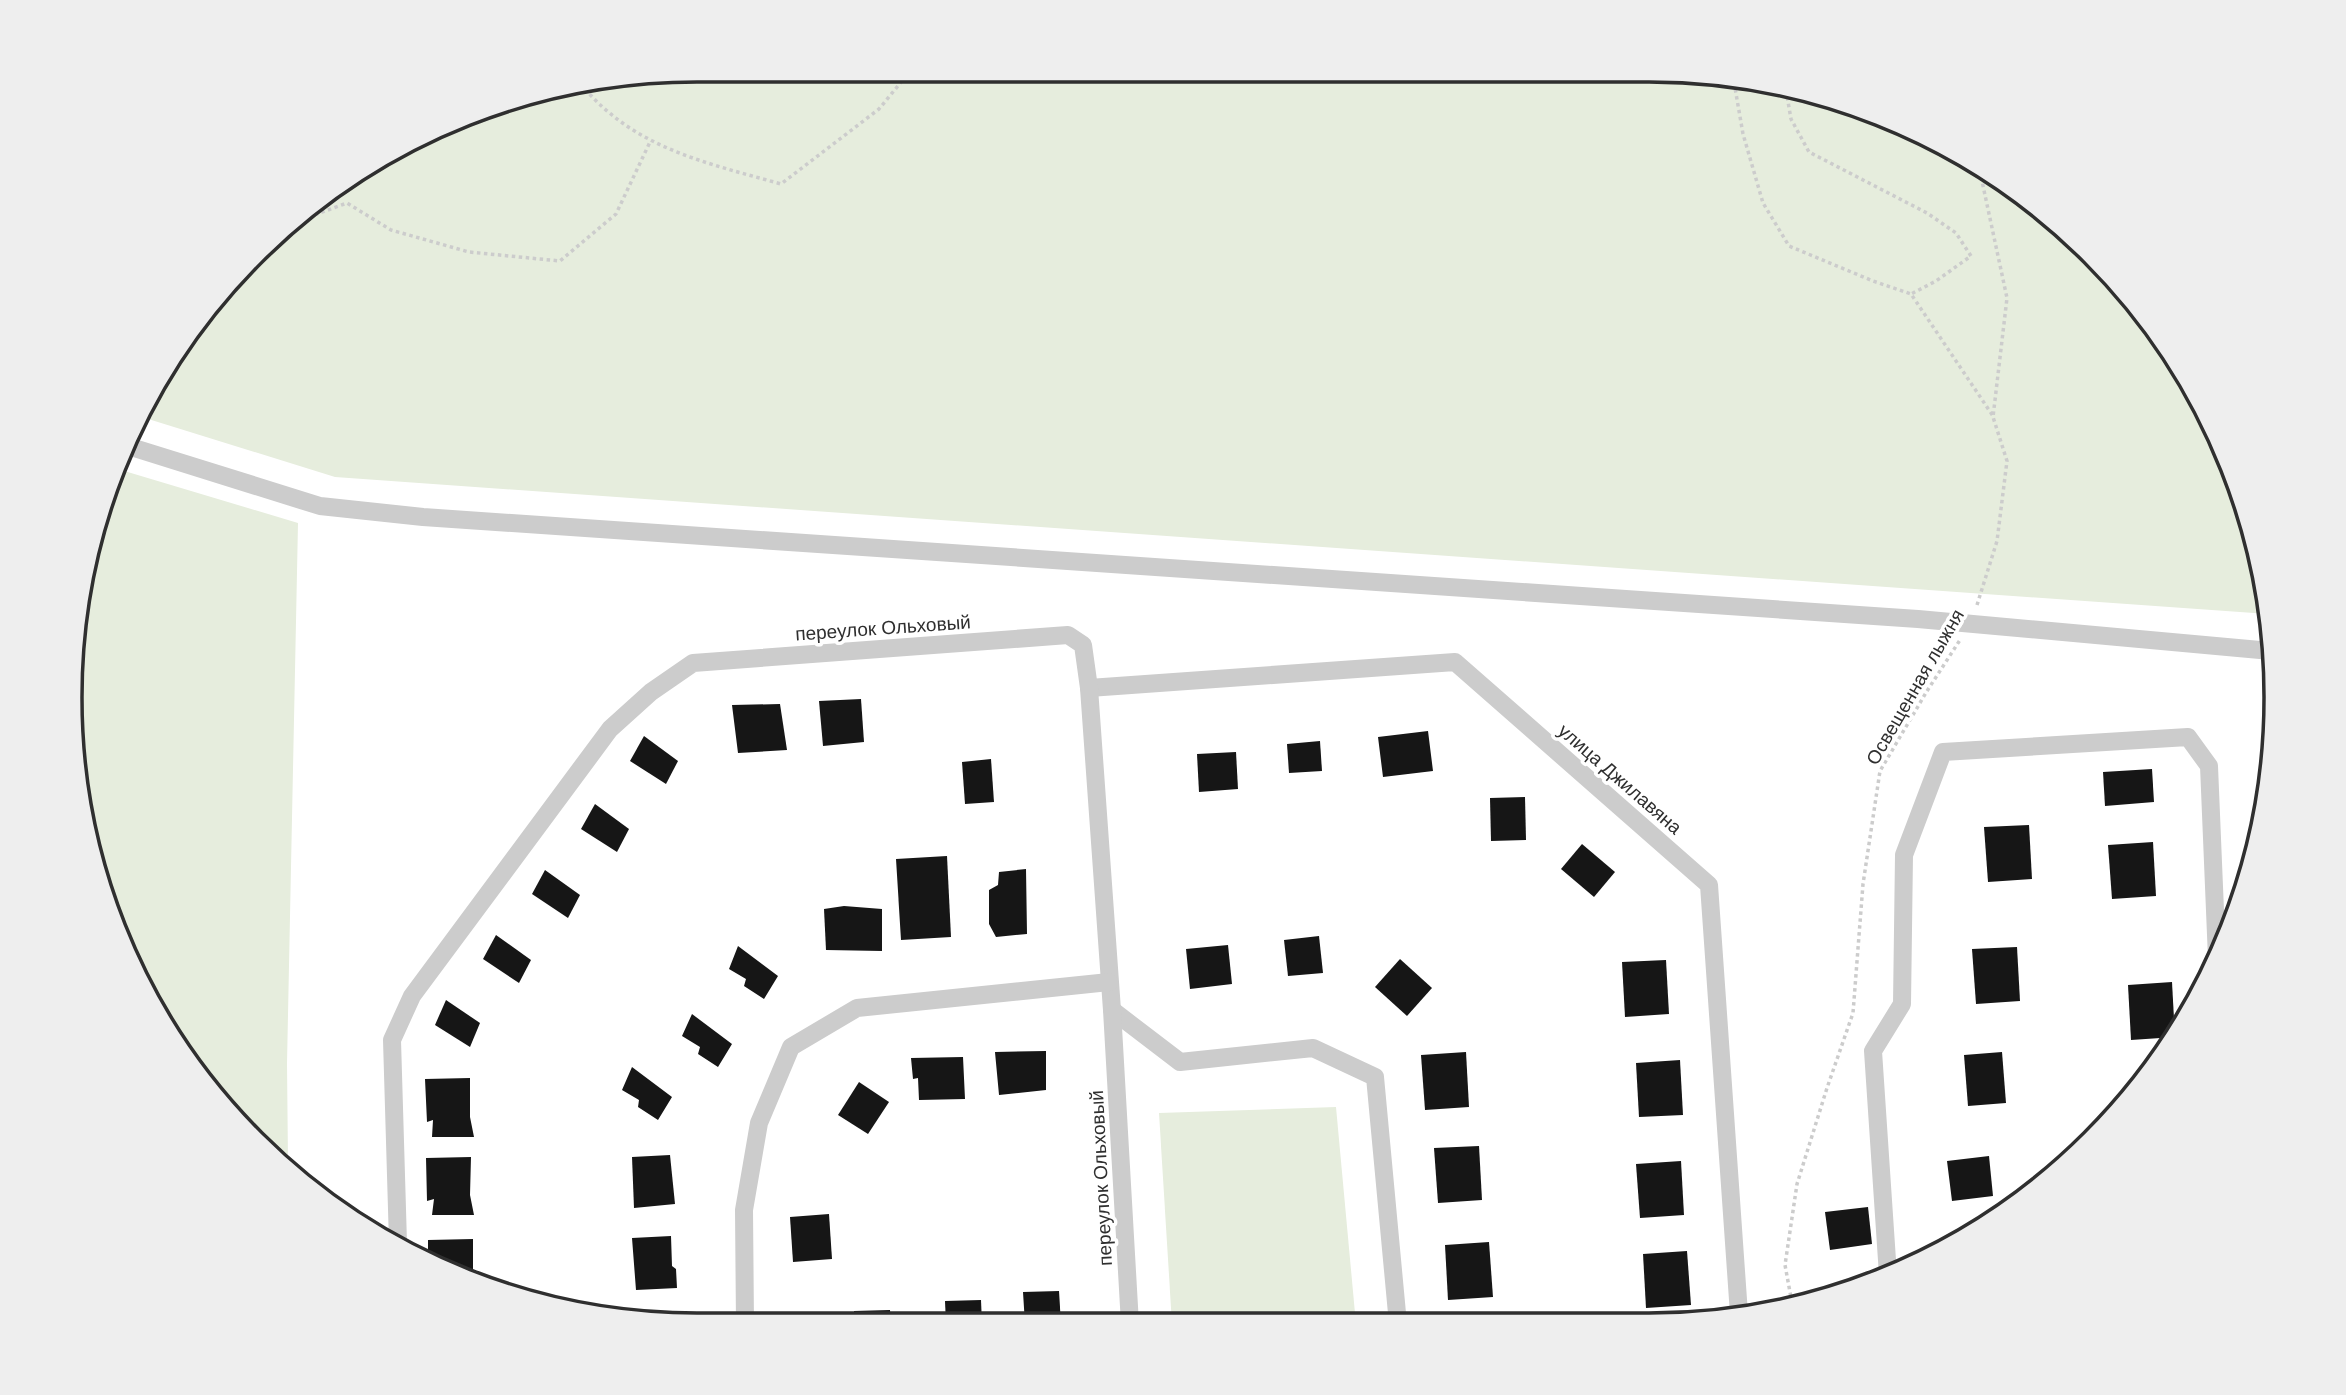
<svg xmlns="http://www.w3.org/2000/svg" width="2346" height="1395" font-family="'DM Sans',sans-serif">
<style>
.green{fill:#e6eddd}
.building{fill:#161616}
.lines{fill:none;stroke-linecap:round;stroke-linejoin:round}
.path{stroke:#ccc;stroke-width:3.5;stroke-dasharray:3.5 3.5;stroke-linecap:butt}
.minor{stroke:#ccc;stroke-width:18}
.labels{text-anchor:middle;dominant-baseline:central;stroke-width:7;stroke-linejoin:round;paint-order:stroke}
.street-label{font-size:19px;fill:#2f2f2f;stroke:#fff}
.rim{fill:none;stroke:#2f2f2f;stroke-width:3.5}
</style>
<rect width="100%" height="100%" fill="#fff"/>
<g class="green">
<path d="M698,70L1690,71L1850,103L1997,176L2092,254L2170,349L2228,457L2264,575L2268,614L335,477L145,418L176,349L316,199L496,103Z"/>
<path d="M121,470L298,523L287,1064L288,1162L200,1080L103,900L71,738L91,535Z"/>
<path d="M1336,1107L1356,1324H1172L1159,1113Z"/>
</g>
<g class="building">
<path d="M861,699L864,742L823,746L819,701Z"/>
<path d="M780,704L787,750L738,753L732,705Z"/>
<path d="M1428,731L1433,771L1383,777L1378,737Z"/>
<path d="M644,736L678,761L666,784L630,761Z"/>
<path d="M1320,741L1322,771L1289,773L1287,744Z"/>
<path d="M1236,752L1238,789L1199,792L1197,754Z"/>
<path d="M991,759L994,802L965,804L962,762Z"/>
<path d="M2152,769L2154,802L2105,806L2103,772Z"/>
<path d="M1525,797L1526,840L1491,841L1490,798Z"/>
<path d="M595,804L629,829L617,852L581,829Z"/>
<path d="M2029,825L2032,879L1988,882L1984,827Z"/>
<path d="M2153,842L2156,896L2112,899L2108,845Z"/>
<path d="M1582,844L1615,872L1594,897L1561,869Z"/>
<path d="M947,856L951,937L901,940L896,859Z"/>
<path d="M1026,869L1027,934L996,937L989,924V890L998,885L999,872Z"/>
<path d="M545,870L580,895L568,918L532,894Z"/>
<path d="M844,906L882,909V951L826,950L824,909Z"/>
<path d="M496,935L531,960L519,983L483,959Z"/>
<path d="M1319,936L1323,973L1288,976L1284,940Z"/>
<path d="M1228,945L1232,984L1190,989L1186,949Z"/>
<path d="M738,946L778,976L764,999L744,986L746,979L729,969Z"/>
<path d="M2017,947L2020,1001L1976,1004L1972,949Z"/>
<path d="M1400,959L1432,988L1407,1016L1375,987Z"/>
<path d="M1666,960L1669,1014L1625,1017L1622,962Z"/>
<path d="M2172,982L2175,1037L2131,1040L2128,985Z"/>
<path d="M446,1000L480,1023L470,1047L435,1025Z"/>
<path d="M692,1014L732,1044L718,1067L698,1054L700,1047L682,1036Z"/>
<path d="M1046,1051V1090L999,1095L995,1052Z"/>
<path d="M1466,1052L1469,1107L1425,1110L1421,1055Z"/>
<path d="M2002,1052L2006,1103L1968,1106L1964,1055Z"/>
<path d="M963,1057L965,1099L919,1100L918,1078L913,1079L911,1058Z"/>
<path d="M1680,1060L1683,1115L1639,1117L1636,1063Z"/>
<path d="M632,1067L672,1097L658,1120L638,1107L639,1100L622,1090Z"/>
<path d="M470,1078V1117L474,1137H432L433,1120L427,1122L425,1079Z"/>
<path d="M859,1082L889,1102L868,1134L838,1115Z"/>
<path d="M1479,1146L1482,1200L1438,1203L1434,1148Z"/>
<path d="M670,1155L675,1204L634,1208L632,1157Z"/>
<path d="M1989,1156L1993,1196L1952,1201L1947,1161Z"/>
<path d="M471,1157L470,1195L474,1215H432L434,1199L427,1201L426,1158Z"/>
<path d="M1681,1161L1684,1215L1640,1218L1636,1164Z"/>
<path d="M1868,1207L1872,1244L1830,1250L1825,1212Z"/>
<path d="M829,1214L832,1259L793,1262L790,1217Z"/>
<path d="M671,1236L672,1266L676,1269L677,1288L636,1290L632,1238Z"/>
<path d="M473,1239V1280L428,1258V1240Z"/>
<path d="M1489,1242L1493,1297L1448,1300L1445,1245Z"/>
<path d="M1687,1251L1691,1305L1646,1308L1643,1254Z"/>
<path d="M1059,1291L1061,1324H1025L1023,1292Z"/>
<path d="M981,1300L982,1324H946L945,1301Z"/>
<path d="M890,1310L891,1324H854V1311Z"/>
<path d="M671,1314L672,1324H656L632,1319V1316Z"/>
</g>
<g class="lines">
<g class="path">
<path d="M1728,79L1734,82L1743,134L1763,203L1789,246L1873,281L1911,294L1993,416"/>
<path d="M585,89C637,149 707,163 781,184L879,109L911,70"/>
<path d="M1786,90L1791,119L1809,152L1927,213L1956,233L1971,256L1936,281L1911,294"/>
<path d="M295,222L347,203L391,230L469,252L560,261L616,214L650,142"/>
<path d="M1977,605L1997,541L2007,461L1993,417L2007,298L1979,167"/>
<path d="M1792,1303L1785,1265L1797,1184L1827,1088L1853,1013L1863,884L1880,771L1927,691L1960,640"/>
</g>
<g class="minor">
<path d="M131,447L320,506L423,517L1918,619L2271,651"/>
<path d="M1089,688L1455,662L1709,885L1739,1314"/>
<path d="M1112,1010L1180,1062L1313,1048L1375,1077L1398,1324"/>
<path d="M398,1243L392,1040L412,996L610,729L651,692L693,663L1068,635L1083,645L1089,688L1112,1010L1130,1324"/>
<path d="M1888,1275L1873,1051L1902,1004L1904,855L1943,752L2188,737L2209,766L2217,959"/>
<path d="M745,1324L744,1210L759,1123L791,1047L857,1008L1109,982"/>
</g>
</g>
<g class="labels">
<g class="street-label">
<text transform="translate(883 628) rotate(-4)">переулок Ольховый</text>
<text transform="translate(1915 687) rotate(-60)">Освещенная лыжня</text>
<text transform="translate(1620 779) rotate(41)">улица Джилавяна</text>
<text transform="translate(1101 1178) rotate(-93)">переулок Ольховый</text>
</g>
</g>
<path d="M0 0H2346V1395H0ZM697 82H1649A615 615 0 0 1 2264 697V698A615 615 0 0 1 1649 1313H697A615 615 0 0 1 82 698V697A615 615 0 0 1 697 82Z" fill="#eee" fill-rule="evenodd"/>
<path class="rim" d="M697 82H1649A615 615 0 0 1 2264 697V698A615 615 0 0 1 1649 1313H697A615 615 0 0 1 82 698V697A615 615 0 0 1 697 82Z"/>
</svg>
